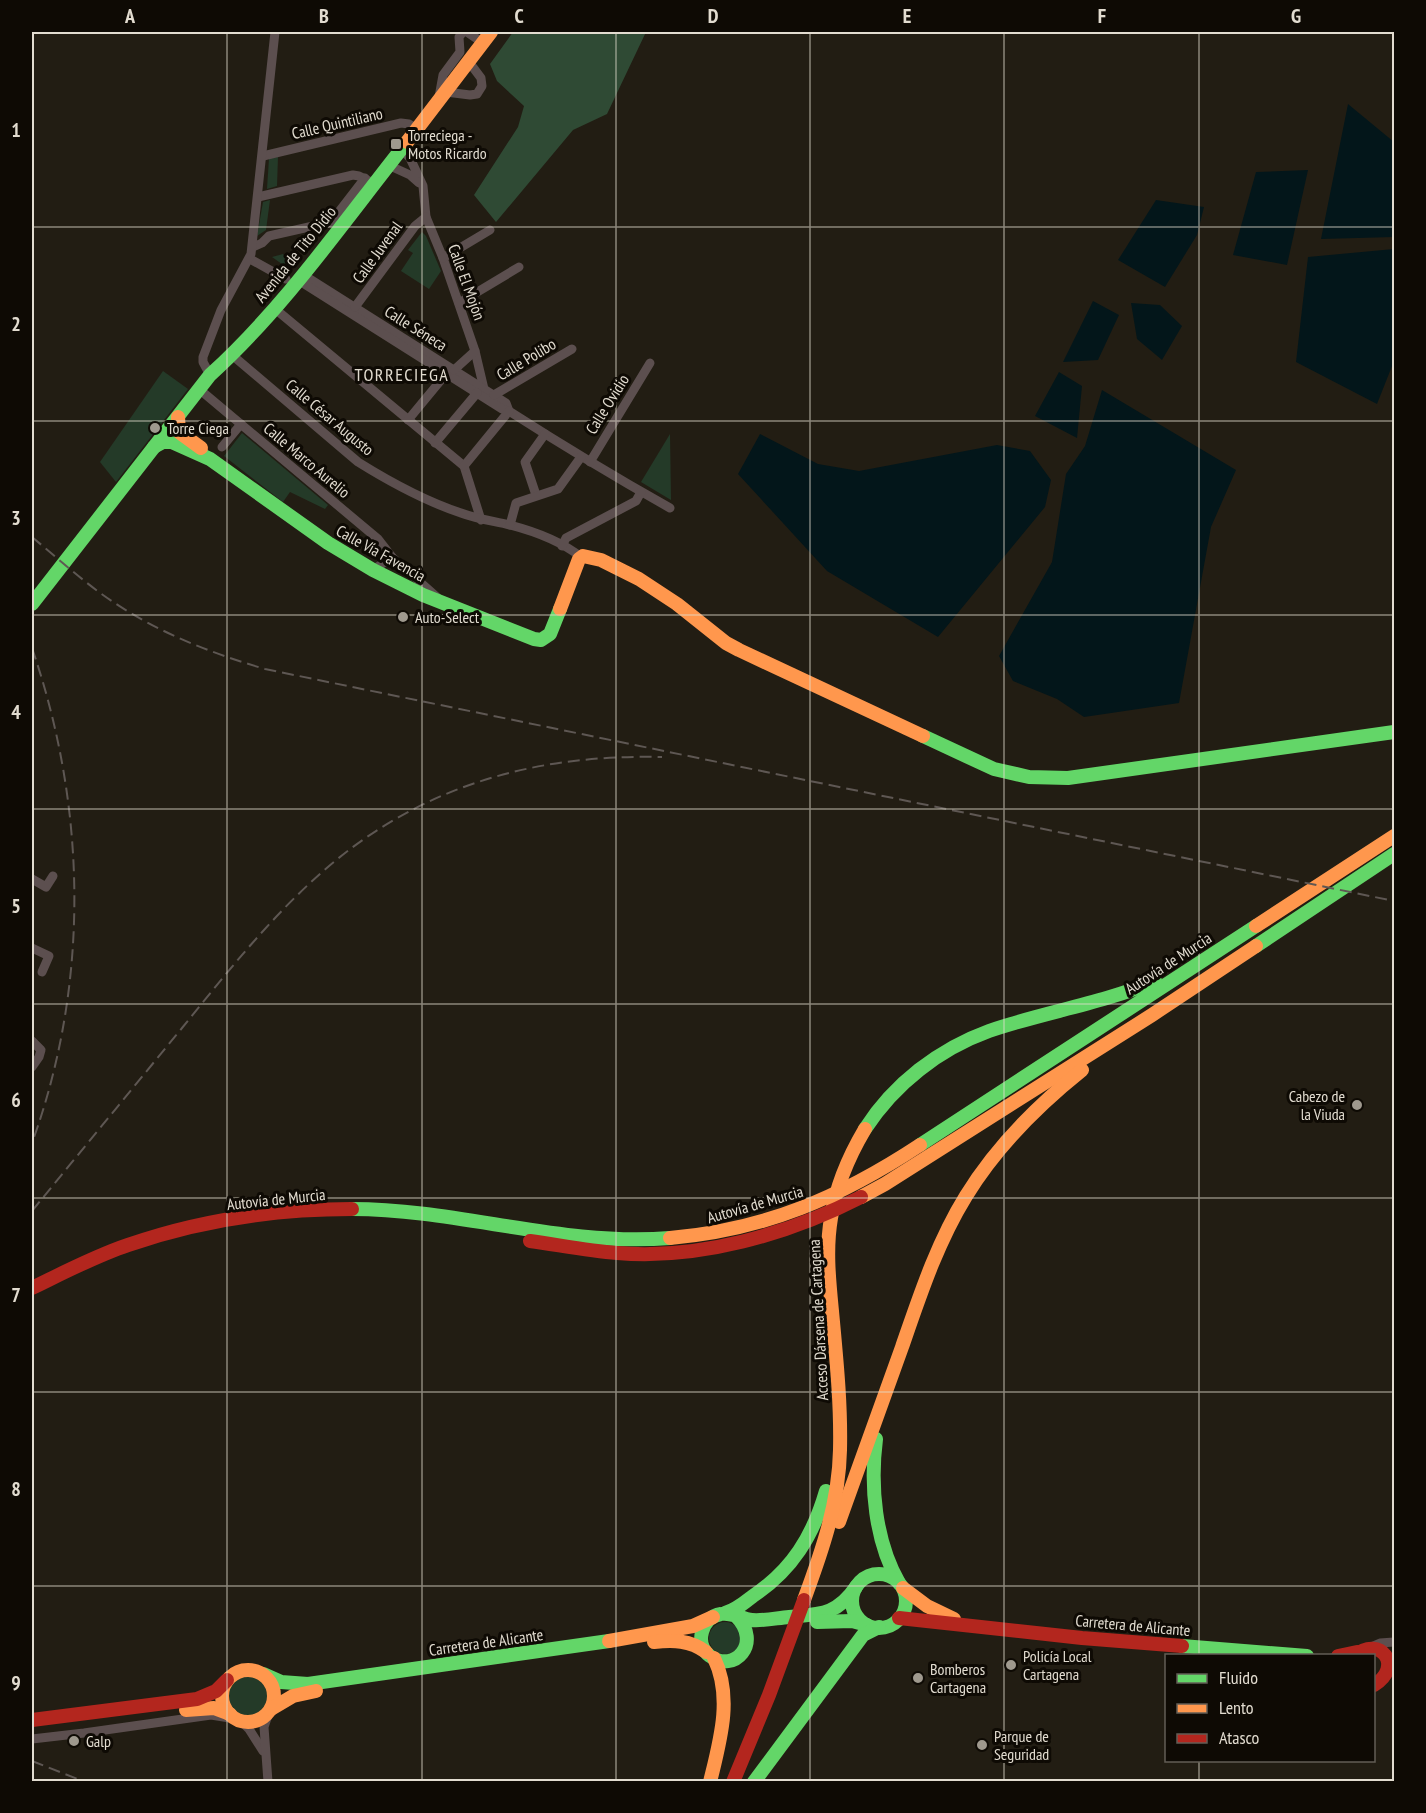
<svg xmlns="http://www.w3.org/2000/svg" width="1426" height="1813" font-family="'PT Sans Narrow',sans-serif">
<style>
.green{fill:#243a28}
.forest{fill:#2f4a34}
.water{fill:#03161a}
.lines{fill:none;stroke-linecap:round;stroke-linejoin:round}
.street{stroke:#5c4f4f;stroke-width:9}
.fast{stroke:#63d668;stroke-width:14}
.slow{stroke:#ff974d;stroke-width:14}
.jam{stroke:#b3261e;stroke-width:14}
.rail{stroke:#5e5753;stroke-width:2;stroke-dasharray:12 6;stroke-linecap:butt}
.grid{fill:none;stroke:#e2dcd0;stroke-width:1.5;stroke-opacity:0.55}
.poi-dot{fill:#9f998e;stroke:#0e0a04;stroke-width:2}
.labels{text-anchor:middle;dominant-baseline:central;stroke-width:6;stroke-linejoin:round;paint-order:stroke}
.street-label{font-size:16px;fill:#e2dcd0;stroke:#0e0a04}
.poi-label{font-size:16px;fill:#e2dcd0;stroke:#0e0a04;text-anchor:start}
.neighbourhood-label{font-size:18px;letter-spacing:1.5px;fill:#e2dcd0;stroke:#0e0a04}
.neatline{fill:none;stroke:#e2dcd0;stroke-width:2}
.grid-label{font-size:20px;text-anchor:middle;font-weight:bold;fill:#e2dcd0}
</style>
<rect width="100%" height="100%" fill="#221d13"/>
<g class="green">
<path d="M278,157L277,186L267,189L269,158Z"/>
<path d="M270,200L266,230L257,236L263,202Z"/>
<path d="M422,232L426,236L441,271L429,289L401,271L413,253L408,250Z"/>
<path d="M283,254L285,257L289,256L291,260L296,258L299,259L289,269L272,257Z"/>
<path d="M163,371L188,389L116,482L100,462Z"/>
<path d="M242,433L328,505L325,509L290,492L283,502L224,456Z"/>
<path d="M670,434L671,500L641,482Z"/>
<circle cx="725" cy="1638" r="16"/>
<path d="M241,1670L257,1671L273,1686C277,1705 265,1722 244,1721L223,1702C221,1689 228,1676 241,1670Z"/>
</g>
<path class="forest" d="M513,32H646L607,114L573,130L496,222L474,195L518,127L524,106L497,81L490,64Z"/>
<g class="water">
<path d="M1348,104L1394,142V237L1321,239Z"/>
<path d="M1308,170L1287,265L1233,255L1256,172Z"/>
<path d="M1156,200L1204,207L1197,235L1165,287L1118,260Z"/>
<path d="M1394,249V361L1377,404L1296,362L1308,257Z"/>
<path d="M1093,301L1119,315L1098,360L1063,362Z"/>
<path d="M1131,303L1160,305L1182,326L1162,360L1137,339Z"/>
<path d="M1059,372L1082,386L1077,438L1035,416Z"/>
<path d="M1102,390L1236,470L1211,527L1179,703L1084,717L1057,699L1013,681L999,656L1052,562L1066,474L1085,446Z"/>
<path d="M760,434L818,464L859,471L997,445L1030,451L1051,480L1045,507L938,637L827,571L738,474Z"/>
</g>
<g class="lines">
<g class="street">
<path d="M467,32L483,43"/>
<path d="M446,92L470,95L477,94L482,86L481,78L469,62"/>
<path d="M439,97L443,75L460,52L459,37L463,32"/>
<path d="M401,149L410,158L423,186L426,217L443,258L475,351L484,389"/>
<path d="M263,156L401,123L409,124L417,129"/>
<path d="M388,165L410,175L419,183"/>
<path d="M258,197L353,175L359,176L369,181"/>
<path d="M253,247L262,243L269,236L331,222L365,178"/>
<path d="M443,258L490,230"/>
<path d="M250,259L286,279"/>
<path d="M302,274L506,403L509,411"/>
<path d="M298,280L502,409L509,411C562,445 615,477 670,508"/>
<path d="M459,303L519,267"/>
<path d="M355,307L415,226L426,217"/>
<path d="M274,308L464,466L481,520"/>
<path d="M232,355L358,462C390,482 425,501 461,513C477,519 493,521 510,525C533,531 562,542 581,557"/>
<path d="M454,370L475,351"/>
<path d="M210,375L203,362V357L221,310L251,254L275,32"/>
<path d="M199,389L378,539L392,557"/>
<path d="M494,395L572,349"/>
<path d="M408,420L446,374"/>
<path d="M435,443L477,393"/>
<path d="M222,447L241,424"/>
<path d="M590,462L650,363"/>
<path d="M464,466L509,411"/>
<path d="M536,495L525,462L545,434"/>
<path d="M510,525L516,503L558,489L581,457"/>
<path d="M562,546L566,538L636,501L641,492"/>
<path d="M373,570L392,557L438,598"/>
<path d="M32,879L46,887L53,876"/>
<path d="M32,948L49,956L42,972"/>
<path d="M32,1041L41,1050L39,1057L32,1067"/>
<path d="M1371,1647L1380,1643L1394,1642"/>
<path d="M240,1720L249,1729L263,1751"/>
<path d="M32,1739L84,1733L211,1715L236,1719"/>
<path d="M268,1782L264,1727L269,1712"/>
</g>
<g class="fast">
<path d="M154,447L163,442H172L210,459L328,543L373,570L423,595L534,639L541,640L550,634L560,609"/>
<path d="M32,604L210,375C285,307 344,221 407,142"/>
<path d="M923,736L994,769L1029,777L1068,778L1394,732"/>
<path d="M1256,946L1394,854"/>
<path d="M865,1129C894,1084 939,1049 989,1031C1044,1012 1101,1004 1155,981"/>
<path d="M920,1145L1256,926"/>
<path d="M352,1209C459,1209 563,1247 670,1238"/>
<path d="M876,1439C870,1486 875,1541 899,1583"/>
<circle cx="879" cy="1601" r="27"/>
<path d="M725,1613C736,1610 744,1603 753,1596C792,1570 813,1536 826,1491"/>
<path d="M736,1616C763,1643 734,1674 710,1656C694,1645 701,1617 721,1614C731,1612 742,1619 752,1620C764,1621 777,1618 789,1617C820,1614 837,1615 856,1587"/>
<path d="M817,1622L852,1621L867,1625"/>
<path d="M1182,1646L1307,1656"/>
<path d="M263,1674L281,1682L308,1684L609,1641"/>
<path d="M754,1782L863,1635L879,1627"/>
</g>
<g class="slow">
<path d="M407,142L491,32"/>
<path d="M178,417L179,432L201,448"/>
<path d="M560,609L579,559L583,556L601,560L639,579L677,604L726,643L739,650L923,736"/>
<path d="M1256,926L1394,836"/>
<path d="M861,1197L885,1184L1152,1015L1256,946"/>
<path d="M670,1238C765,1230 841,1197 920,1145"/>
<path d="M839,1522C860,1464 881,1405 902,1347C920,1295 937,1243 966,1196C996,1147 1037,1106 1082,1070"/>
<path d="M903,1588L927,1606L954,1619"/>
<path d="M804,1600C822,1551 839,1503 840,1450C841,1407 837,1365 833,1322C830,1288 825,1253 831,1218C836,1186 849,1156 865,1129"/>
<path d="M609,1641L693,1626L713,1617"/>
<path d="M654,1642C673,1640 690,1640 706,1652"/>
<circle cx="248" cy="1696" r="26"/>
<path d="M271,1709L293,1696L316,1691"/>
<path d="M186,1710L214,1708L230,1714"/>
<path d="M710,1782C720,1741 733,1697 714,1658"/>
</g>
<g class="jam">
<path d="M530,1241C559,1245 588,1251 617,1253C699,1260 789,1234 861,1197"/>
<path d="M32,1288C63,1273 95,1256 128,1245C200,1220 276,1209 352,1209"/>
<path d="M899,1618L1082,1638L1182,1646"/>
<path d="M1338,1656L1357,1652"/>
<path d="M1354,1656C1381,1634 1404,1667 1374,1685"/>
<path d="M32,1720L197,1699L216,1691L227,1680"/>
<path d="M733,1782L769,1695L804,1600"/>
</g>
<g class="rail">
<path d="M32,537C55,556 78,577 103,595C152,630 207,652 265,669L1394,901"/>
<path d="M32,648C87,808 90,983 32,1143"/>
<path d="M32,1211C82,1150 132,1089 182,1028C229,970 277,909 335,861C430,783 541,754 662,757"/>
<path d="M32,1761L85,1782"/>
</g>
</g>
<path class="grid" d="M227,32V1782M422,32V1782M616,32V1782M810,32V1782M1004,32V1782M1199,32V1656M32,227H1394M32,421H1394M32,615H1394M32,809H1394M32,1004H1394M32,1198H1394M32,1392H1394M32,1586H1394M1199,1760V1782"/>
<g class="poi-dot">
<rect x="390" y="138" width="12" height="12" rx="3"/>
<circle cx="155" cy="428" r="6"/>
<circle cx="403" cy="617" r="6"/>
<circle cx="1357" cy="1105" r="6"/>
<circle cx="1011" cy="1665" r="6"/>
<circle cx="918" cy="1678" r="6"/>
<circle cx="74" cy="1741" r="6"/>
<circle cx="982" cy="1745" r="6"/>
</g>
<g class="labels">
<g class="street-label">
<text transform="translate(337 123) rotate(-13)">Calle Quintiliano</text>
<text transform="translate(377 252) rotate(-54)">Calle Juvenal</text>
<text transform="translate(295 254) rotate(-51)">Avenida de Tito Didio</text>
<text transform="translate(467 282) rotate(70)">Calle El Mojón</text>
<text transform="translate(416 328) rotate(32)">Calle Séneca</text>
<text transform="translate(526 359) rotate(-31)">Calle Polibo</text>
<text transform="translate(607 404) rotate(-58)">Calle Ovidio</text>
<text transform="translate(330 417) rotate(40)">Calle César Augusto</text>
<text transform="translate(307 460) rotate(40)">Calle Marco Aurelio</text>
<text transform="translate(381 553) rotate(29)">Calle Vía Favencia</text>
<text transform="translate(1168 963) rotate(-33)">Autovía de Murcia</text>
<text transform="translate(276 1199) rotate(-6)">Autovía de Murcia</text>
<text transform="translate(755 1204) rotate(-16)">Autovía de Murcia</text>
<text transform="translate(818 1320) rotate(-93)">Acceso Dársena de Cartagena</text>
<text transform="translate(1133 1625) rotate(5)">Carretera de Alicante</text>
<text transform="translate(486 1642) rotate(-8)">Carretera de Alicante</text>
</g>
<g class="poi-label">
<text x="408" y="135">Torreciega -<tspan x="408" dy="18">Motos Ricardo</tspan></text>
<text x="167" y="428">Torre Ciega</text>
<text x="415" y="617">Auto-Select</text>
<text x="1345" y="1096" text-anchor="end">Cabezo de<tspan x="1345" dy="18">la Viuda</tspan></text>
<text x="1023" y="1656">Policía Local<tspan x="1023" dy="18">Cartagena</tspan></text>
<text x="930" y="1669">Bomberos<tspan x="930" dy="18">Cartagena</tspan></text>
<text x="994" y="1736">Parque de<tspan x="994" dy="18">Seguridad</tspan></text>
<text x="86" y="1741">Galp</text>
</g>
<g class="neighbourhood-label">
<text x="402" y="374">TORRECIEGA</text>
</g>
</g>
<rect width="1426" height="1813" fill="none" stroke="#0e0a04" stroke-width="66"/>
<rect x="1165" y="1654" width="210" height="108" fill="#0e0a04" stroke="#635e56" stroke-width="1.5"/>
<rect x="1177" y="1674" width="30" height="9" fill="#63d668" stroke="#635e56" stroke-width="1.5"/>
<text x="1219" y="1684" font-size="18" fill="#e2dcd0">Fluido</text>
<rect x="1177" y="1704" width="30" height="9" fill="#ff974d" stroke="#635e56" stroke-width="1.5"/>
<text x="1219" y="1714" font-size="18" fill="#e2dcd0">Lento</text>
<rect x="1177" y="1734" width="30" height="9" fill="#b3261e" stroke="#635e56" stroke-width="1.5"/>
<text x="1219" y="1744" font-size="18" fill="#e2dcd0">Atasco</text>
<rect x="33" y="33" width="1360" height="1747" class="neatline"/>
<g class="grid-label">
<text x="130" y="23">A</text>
<text x="324" y="23">B</text>
<text x="519" y="23">C</text>
<text x="713" y="23">D</text>
<text x="907" y="23">E</text>
<text x="1102" y="23">F</text>
<text x="1296" y="23">G</text>
<text x="16" y="137">1</text>
<text x="16" y="331">2</text>
<text x="16" y="525">3</text>
<text x="16" y="719">4</text>
<text x="16" y="913">5</text>
<text x="16" y="1107">6</text>
<text x="16" y="1302">7</text>
<text x="16" y="1496">8</text>
<text x="16" y="1690">9</text>
</g>
</svg>
